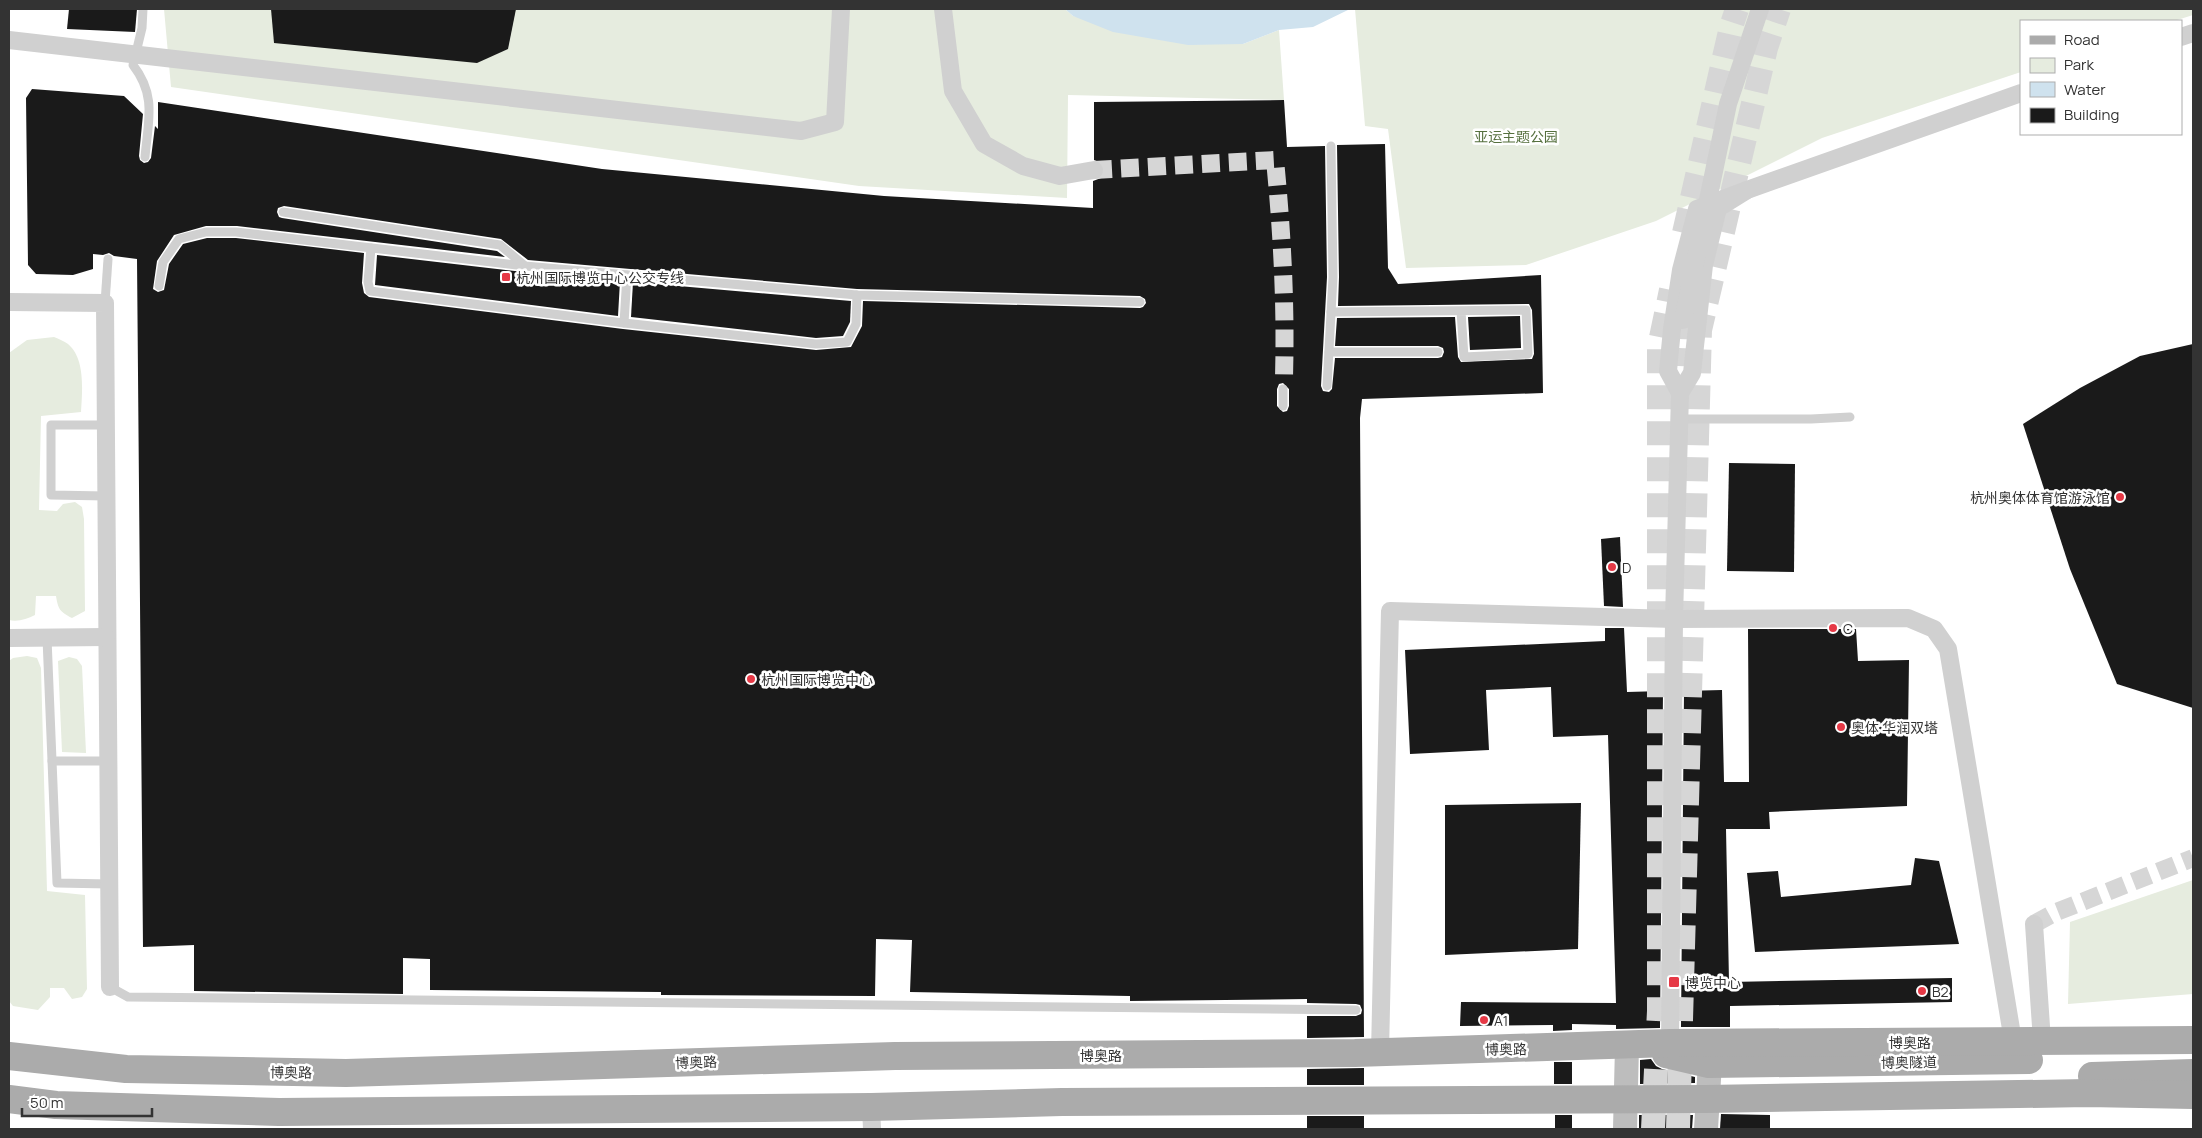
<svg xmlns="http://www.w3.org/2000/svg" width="2202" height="1138" font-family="Manrope,'Noto Sans SC',sans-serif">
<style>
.green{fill:#e6ecdf}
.water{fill:#cfe2ee}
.building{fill:#1a1a1a;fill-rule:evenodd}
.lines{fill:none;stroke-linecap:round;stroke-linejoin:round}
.minor-tunnel{stroke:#d6d6d6;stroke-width:18;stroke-dasharray:18 9;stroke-linecap:butt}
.secondary-tunnel{stroke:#d6d6d6;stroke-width:24;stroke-dasharray:24 12;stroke-linecap:butt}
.service{stroke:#d0d0d0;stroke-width:9}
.minor{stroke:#d0d0d0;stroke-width:18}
.secondary{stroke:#bdbdbd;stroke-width:24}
.primary{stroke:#ababab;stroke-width:28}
.minor-bridge{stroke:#d0d0d0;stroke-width:18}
.poi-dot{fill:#e63946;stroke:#fff;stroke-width:2}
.labels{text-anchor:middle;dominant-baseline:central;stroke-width:5;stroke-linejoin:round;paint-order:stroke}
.park-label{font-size:14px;fill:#56703f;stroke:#fff}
.poi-label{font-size:14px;fill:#333;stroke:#fff;text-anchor:start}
.street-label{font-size:14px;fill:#333;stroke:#fff}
</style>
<rect width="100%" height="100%" fill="#fff"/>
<g class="green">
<path d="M164,9H1065L1073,16L1243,44L1279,30L1284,100L1068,95L1067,198L859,186L171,87Z"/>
<path d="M1355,9H2193V15L2174,21H2021V72L1822,138L1656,221L1526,265L1406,268L1388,129L1365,126Z"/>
<path d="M54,337C59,339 64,341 68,344C86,359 82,393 81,412L41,416L39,510L57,511L63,504L75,502L82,507L84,519L85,611L72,618C60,612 58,609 56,596H36L35,615C27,619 18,622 9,620V353L27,340Z"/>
<path d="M27,656L37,658L41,668L47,891L85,895L87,989L82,997L72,999L64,988H50V997L38,1010L13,1006L9,1001V661L13,658Z"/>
<path d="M69,657L77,659L82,666L86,753L62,752L58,661Z"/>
<path d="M2193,880V994L2068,1004L2070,922Z"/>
</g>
<path class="water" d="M1065,9H1350L1313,27L1279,30L1243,44L1188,45L1113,32L1073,16Z"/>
<g class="building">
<path d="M69,9H137L135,32L67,29Z"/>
<path d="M271,9H516L508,49L477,63L274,43Z"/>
<path d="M32,89L124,96L143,114L139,156L140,160L144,163L148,162L151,158L155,126L158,129V102L602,169L884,196L1093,208V181L1101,178L1104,169L1102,163L1094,160V102L1284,100L1287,147L1325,146L1327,277L1321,386L1323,391L1329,392L1332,389L1335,358H1438L1442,357L1444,352L1443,348L1438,346H1335L1337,318L1455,317L1458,357L1461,362L1532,359L1534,354L1532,310L1529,304L1338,306L1339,277L1337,145L1385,144L1388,268L1398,284L1541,275L1543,393L1362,399L1360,418L1364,1037L1307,1038V1016H1356L1361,1014L1362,1010L1360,1005L1356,1004L1307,1003V999L1130,1001V996L910,992L912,940L876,939L875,996L661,995V992L430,990V959L403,958V994L194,991V945L143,947L137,259L114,256L109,253L103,255L93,254V269L73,275L36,274L28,265L26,98ZM284,206L501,239L528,260L857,289L1140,296L1145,299L1146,303L1143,307L1140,308L863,301L862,326L851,347L816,350L623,329L369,297L364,293L362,283L364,253L236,238H207L183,244L169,264L164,290L158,292L153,289L157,261L174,235L206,226H237L505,257L497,251L282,218L279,217L277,212L278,208ZM1283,383L1289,389V406L1287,411L1283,412L1277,406V389L1279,384Z"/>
<path d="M377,255L524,272L620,281L618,316L375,285Z"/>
<path d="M633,282L851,301L850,322L843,336L816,338L631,317Z"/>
<path d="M1520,316L1521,348L1470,350L1468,317Z"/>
<path d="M2193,344V708L2117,684L2070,569L2023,424L2080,388L2140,356Z"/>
<path d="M1729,463L1795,464L1794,572L1727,571Z"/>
<path d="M1620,537L1623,607L1604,606L1601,539Z"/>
<path d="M1605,628H1624L1627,692L1663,691L1660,1028L1616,1029V1025L1572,1024V1030L1553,1031V1025L1460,1026L1461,1002L1616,1003L1608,735L1553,737L1551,687L1486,690L1489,750L1410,754L1405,650L1605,641Z"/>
<path d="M1748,629H1856L1858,661L1909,660L1907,806L1769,812L1770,829H1726L1729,982L1952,978V1002L1730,1006V1027H1681L1684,691L1722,690L1724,782H1749Z"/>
<path d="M1581,803L1578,949L1445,955V805Z"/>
<path d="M1915,858L1939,861L1959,944L1755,952L1747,873L1778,871L1781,897L1911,885Z"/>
<path d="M1651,1059L1656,1066L1662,1069L1695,1077V1083L1640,1084V1060Z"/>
<rect x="1554" y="1062" width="18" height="22"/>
<path d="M1364,1068V1085H1307V1069Z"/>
<path d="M1721,1114L1770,1115V1129H1720Z"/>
<rect x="1555" y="1115" width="17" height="14"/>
<path d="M1639,1115H1693L1692,1129H1639Z"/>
<rect x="1307" y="1116" width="57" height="13"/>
</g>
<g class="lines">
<g class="minor-tunnel">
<path d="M1094,170L1275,160C1282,232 1286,304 1284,377"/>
<path d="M1680,393L1683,320"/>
<path d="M2034,924L2054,913L2193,858"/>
</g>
<g class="secondary-tunnel">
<path d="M1684,233L1731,27L1737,9"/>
<path d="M1653,1129L1659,1011V347L1671,290"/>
<path d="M1678,1129L1700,330L1766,48L1779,9"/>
</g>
<g class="service">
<path d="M143,9L142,28L133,65C157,96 148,121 145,157"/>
<path d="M283,212L500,245L525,266"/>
<path d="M371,248L368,282L370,291L624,323L816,344L847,342L856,324L857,295"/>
<path d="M159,286L163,262L179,239L206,232H236L525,266L857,295L1140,302"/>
<path d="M105,303L108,259"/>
<path d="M1331,312L1526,310L1528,354L1464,357L1461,311"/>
<path d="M624,323L627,275"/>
<path d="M1329,352H1438"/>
<path d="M1327,386L1333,277L1331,146"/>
<path d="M1283,406V389"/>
<path d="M1679,419H1811L1850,417"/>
<path d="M105,425H51V495L106,496"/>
<path d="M47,638L57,883L109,884"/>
<path d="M52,761H107"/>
<path d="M110,987L128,997L1356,1010"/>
</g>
<g class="minor">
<path d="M943,9L953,91L984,144L1023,166L1060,176L1094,170"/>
<path d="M2181,37L2193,33"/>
<path d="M9,40L801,131L835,122L841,9"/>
<path d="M1747,190L2021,93"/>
<path d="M9,302L105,303L110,987"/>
<path d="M9,638L106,637"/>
<path d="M2034,924L2042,1041"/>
<path d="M1670,1043L1674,619L1680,393L1668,371L1672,329L1681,270L1697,209L1747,190L1718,208L1704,265L1692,373L1680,393"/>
<path d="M1380,1052L1390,611L1674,619L1908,618L1934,629L1948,649L2013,1041"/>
<path d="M871,1107L872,1129"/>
</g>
<g class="secondary">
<path d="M1625,1129L1627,1046"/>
<path d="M1706,1129L1711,1046"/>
</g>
<g class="primary">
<path d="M1666,1054L1709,1064L2029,1060"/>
<path d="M9,1056L126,1069L346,1073L895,1056L1355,1053L1670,1043L2193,1040"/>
<path d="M2092,1076L2193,1073"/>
<path d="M9,1099L56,1105L279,1112L871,1107L1062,1102L1706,1099L2088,1093L2193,1095"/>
</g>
<path class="minor-bridge" d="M1683,320L1728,104L1760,9"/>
</g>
<g class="poi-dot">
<rect x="501" y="272" width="10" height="10" rx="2.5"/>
<circle cx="2120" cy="497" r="5"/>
<circle cx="1612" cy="567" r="5"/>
<circle cx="1833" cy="628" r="5"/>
<circle cx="751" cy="679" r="5"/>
<circle cx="1841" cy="727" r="5"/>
<rect x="1668" y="976" width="12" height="12" rx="2.5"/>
<circle cx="1922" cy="991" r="5"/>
<circle cx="1484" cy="1020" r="5"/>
</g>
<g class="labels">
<g class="park-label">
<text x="1516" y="136">亚运主题公园</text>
</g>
<g class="poi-label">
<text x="516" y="277">杭州国际博览中心公交专线</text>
<text x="2110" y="497" text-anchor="end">杭州奥体体育馆游泳馆</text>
<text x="1622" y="567">D</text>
<text x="1843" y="628">C</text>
<text x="761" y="679">杭州国际博览中心</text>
<text x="1851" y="727">奥体·华润双塔</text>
<text x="1685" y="982">博览中心</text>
<text x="1932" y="991">B2</text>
<text x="1494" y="1020">A1</text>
</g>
<g class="street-label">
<text x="1910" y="1042">博奥路</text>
<text transform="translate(1506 1049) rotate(-1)">博奥路</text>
<text x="1101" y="1055">博奥路</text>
<text transform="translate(696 1062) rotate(-2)">博奥路</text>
<text transform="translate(1909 1062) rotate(-1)">博奥隧道</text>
<text transform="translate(291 1072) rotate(1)">博奥路</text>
</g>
</g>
<rect width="2202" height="1138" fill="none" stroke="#333333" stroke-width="20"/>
<rect x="2020" y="20" width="162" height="115" fill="#ffffff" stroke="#adadad"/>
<rect x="2030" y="36" width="25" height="8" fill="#ababab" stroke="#adadad"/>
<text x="2064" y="45" font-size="15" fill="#333333">Road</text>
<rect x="2030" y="58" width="25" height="15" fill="#e6ecdf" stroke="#adadad"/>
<text x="2064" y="70" font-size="15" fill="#333333">Park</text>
<rect x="2030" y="82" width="25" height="15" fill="#cfe2ee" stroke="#adadad"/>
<text x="2064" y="95" font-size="15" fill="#333333">Water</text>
<rect x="2030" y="108" width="25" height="15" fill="#1a1a1a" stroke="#adadad"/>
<text x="2064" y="120" font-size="15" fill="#333333">Building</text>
<path d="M22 1108v8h130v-8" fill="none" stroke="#333333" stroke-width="2.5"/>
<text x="30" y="1108" font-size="15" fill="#333333" stroke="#ffffff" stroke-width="4" paint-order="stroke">50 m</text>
</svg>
